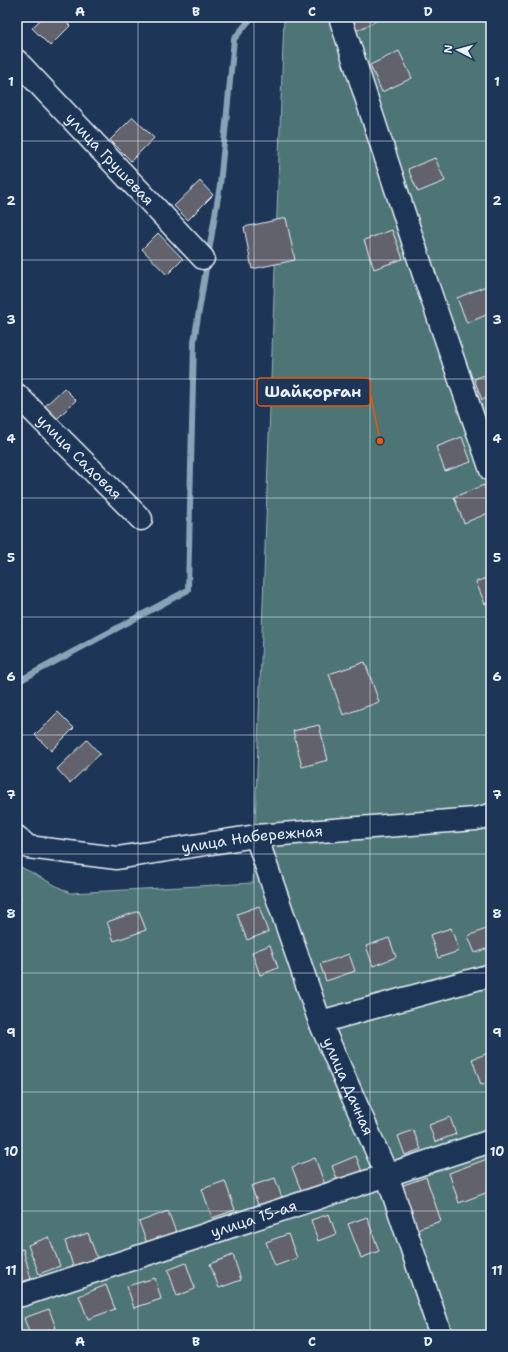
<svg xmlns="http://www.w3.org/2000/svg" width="508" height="1352" font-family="'Shantell Sans',sans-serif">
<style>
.green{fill:#4e7476;stroke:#9bb2b7}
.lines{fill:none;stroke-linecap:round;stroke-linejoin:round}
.stream{stroke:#86a4b6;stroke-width:6}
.building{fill:#62626c;stroke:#e8f1f8}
.minor-casing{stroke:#e8f1f8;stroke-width:25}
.tertiary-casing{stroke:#e8f1f8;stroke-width:25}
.minor{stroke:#1d3557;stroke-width:22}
.tertiary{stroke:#1d3557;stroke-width:22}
.grid{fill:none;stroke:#e8f1f8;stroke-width:1;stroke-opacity:0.55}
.labels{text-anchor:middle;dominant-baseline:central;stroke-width:3.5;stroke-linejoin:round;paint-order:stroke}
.street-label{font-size:15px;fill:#e8f1f8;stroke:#1d3557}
.leader{fill:none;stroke:#e8590c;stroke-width:1.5}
.callout-dot{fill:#e8590c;stroke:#1d3557;stroke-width:1.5}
.callout{fill:#1d3557;stroke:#e8590c;stroke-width:1.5}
.callout-label{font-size:16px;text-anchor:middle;font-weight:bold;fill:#e8f1f8}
.neatline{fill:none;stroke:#e8f1f8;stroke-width:1.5}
.grid-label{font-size:13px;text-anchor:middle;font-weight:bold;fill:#e8f1f8}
</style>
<rect width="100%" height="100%" fill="#1d3557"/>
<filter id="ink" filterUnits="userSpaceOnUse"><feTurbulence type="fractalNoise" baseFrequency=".025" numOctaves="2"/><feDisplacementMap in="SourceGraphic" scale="8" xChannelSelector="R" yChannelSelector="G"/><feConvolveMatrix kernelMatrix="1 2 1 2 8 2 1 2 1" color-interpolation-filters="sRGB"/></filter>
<g filter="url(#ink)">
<path class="green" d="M284,17H491V1335H17V865L70,893L253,883Z"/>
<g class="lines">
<path class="stream" d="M17,682L188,590L194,341L220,185L234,39L252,17"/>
</g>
<g class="building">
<path d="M43,17H62L70,26L50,46L32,28Z"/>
<path d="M350,17H384L356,31Z"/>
<path d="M399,51L412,78L382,92L370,65Z"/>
<path d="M133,117L154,138L131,161L110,140Z"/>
<path d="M435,158L445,181L418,192L408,169Z"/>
<path d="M200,181L213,195L188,220L174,206Z"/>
<path d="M286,218L295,260L252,269L244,227Z"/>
<path d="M392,230L403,259L374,269L364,240Z"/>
<path d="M158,233L183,259L167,275L142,249Z"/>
<path d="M486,286L491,298V313L467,323L457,298Z"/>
<path d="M491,373V396L482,400L474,379Z"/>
<path d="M64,388L76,400L57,419L45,406Z"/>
<path d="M462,437L471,462L445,471L436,447Z"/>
<path d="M484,485L491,504V512L464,523L454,497Z"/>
<path d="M491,576V602L485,604L476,582Z"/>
<path d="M365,662L379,702L343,715L329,674Z"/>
<path d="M58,712L74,728L51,751L35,735Z"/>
<path d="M319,725L328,760L302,767L293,731Z"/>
<path d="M87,740L100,754L70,783L57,769Z"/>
<path d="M17,888L21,898L17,900Z"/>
<path d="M259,906L268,932L247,940L237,914Z"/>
<path d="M139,911L146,930L114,941L107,922Z"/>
<path d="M491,927V947L475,953L468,936Z"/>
<path d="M451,928L459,951L438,958L430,935Z"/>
<path d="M389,938L396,957L373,966L366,946Z"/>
<path d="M270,945L278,968L260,975L252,952Z"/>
<path d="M349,954L355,971L326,981L320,964Z"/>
<path d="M489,1053L491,1059V1082L481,1085L472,1059Z"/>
<path d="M450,1117L456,1134L435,1142L429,1125Z"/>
<path d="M413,1130L421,1149L405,1155L398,1136Z"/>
<path d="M356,1156L362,1172L338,1182L332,1166Z"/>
<path d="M315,1158L325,1185L302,1193L292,1167Z"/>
<path d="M487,1159L491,1170V1191L459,1203L449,1173Z"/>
<path d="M426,1177L441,1221L417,1229L401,1186Z"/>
<path d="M275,1178L282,1198L259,1207L251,1186Z"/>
<path d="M225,1181L235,1210L212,1218L202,1189Z"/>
<path d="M168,1211L177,1235L148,1246L139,1222Z"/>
<path d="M329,1214L336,1234L318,1241L311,1220Z"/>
<path d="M367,1217L379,1251L361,1258L348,1224Z"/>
<path d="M88,1233L97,1258L73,1266L65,1241Z"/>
<path d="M288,1234L297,1258L275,1266L266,1242Z"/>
<path d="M49,1237L60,1266L39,1274L28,1245Z"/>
<path d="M23,1249L31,1279L17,1283V1251Z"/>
<path d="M233,1255L241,1280L219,1288L210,1264Z"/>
<path d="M186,1263L195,1289L177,1296L168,1270Z"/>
<path d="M155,1278L161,1299L134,1308L127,1286Z"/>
<path d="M106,1285L115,1309L88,1319L79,1296Z"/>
<path d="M49,1309L56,1328L38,1335H30L24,1318Z"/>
</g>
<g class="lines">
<defs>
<g id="minor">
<path d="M340,17L426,281L491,470"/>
<path id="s1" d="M17,61L203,258"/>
<path id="s2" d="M17,395L141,519"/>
<path id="s3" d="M256,836L320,1022L387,1175L441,1335"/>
<path d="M320,1022L491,975"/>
<path id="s4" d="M17,1296L22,1295L491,1141"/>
</g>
<g id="tertiary">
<path id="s5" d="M17,837L28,847L117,858L256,836L475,819L491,815"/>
</g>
</defs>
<use href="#minor" class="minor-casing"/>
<use href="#tertiary" class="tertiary-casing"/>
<use href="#minor" class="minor"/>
<use href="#tertiary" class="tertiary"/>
</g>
</g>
<path class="grid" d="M138,17V1335M254,17V1335M370,17V1335M17,141H491M17,260H491M17,379H491M17,498H491M17,617H491M17,735H491M17,854H491M17,973H491M17,1092H491M17,1211H491"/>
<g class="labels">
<g class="street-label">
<text stroke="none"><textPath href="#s1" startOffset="135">улица Грушевая</textPath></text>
<text stroke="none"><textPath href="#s2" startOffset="88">улица Садовая</textPath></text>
<text stroke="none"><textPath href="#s5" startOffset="241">улица Набережная</textPath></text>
<text stroke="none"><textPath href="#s3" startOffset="267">улица Дачная</textPath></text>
<text stroke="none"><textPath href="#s4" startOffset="249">улица 15-ая</textPath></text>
</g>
</g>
<path class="leader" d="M380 441L370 392"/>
<circle class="callout-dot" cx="380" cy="441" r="4"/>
<rect class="callout" x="257" y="378" width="113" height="28" rx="4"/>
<g class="callout-label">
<text x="313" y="397">Шайқорған</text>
</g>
<rect width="508" height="1352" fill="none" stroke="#1d3557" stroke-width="44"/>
<g transform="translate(458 50) rotate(276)" stroke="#1d3557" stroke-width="3" paint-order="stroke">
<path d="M0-3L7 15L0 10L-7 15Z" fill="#e8f1f8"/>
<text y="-6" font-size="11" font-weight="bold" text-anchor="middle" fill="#e8f1f8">N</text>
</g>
<rect x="22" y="22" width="464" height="1308" class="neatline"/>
<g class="grid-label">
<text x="80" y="16">A</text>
<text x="196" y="16">B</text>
<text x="312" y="16">C</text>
<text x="428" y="16">D</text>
<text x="11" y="86">1</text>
<text x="497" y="86">1</text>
<text x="11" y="205">2</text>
<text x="497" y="205">2</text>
<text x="11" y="324">3</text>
<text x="497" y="324">3</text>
<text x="11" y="443">4</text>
<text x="497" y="443">4</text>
<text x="11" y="562">5</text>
<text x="497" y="562">5</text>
<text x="11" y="681">6</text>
<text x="497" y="681">6</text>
<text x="11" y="799">7</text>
<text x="497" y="799">7</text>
<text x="11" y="918">8</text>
<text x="497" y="918">8</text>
<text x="11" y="1037">9</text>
<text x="497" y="1037">9</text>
<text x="11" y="1156">10</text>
<text x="497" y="1156">10</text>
<text x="11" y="1275">11</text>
<text x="497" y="1275">11</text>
<text x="80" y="1346">A</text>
<text x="196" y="1346">B</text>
<text x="312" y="1346">C</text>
<text x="428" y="1346">D</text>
</g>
</svg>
